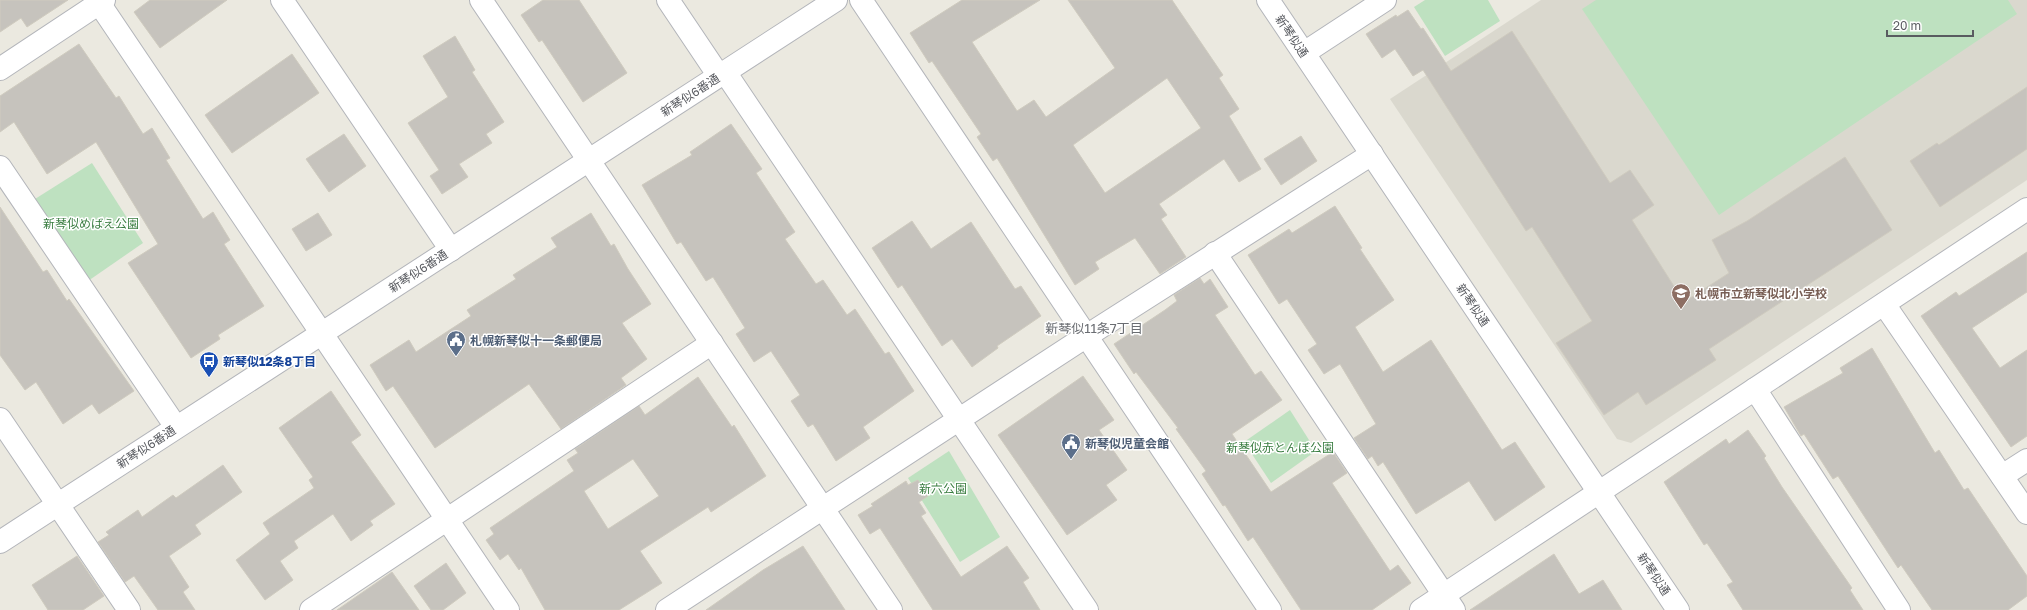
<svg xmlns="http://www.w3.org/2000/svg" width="2027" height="610" font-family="'Golos Text','Noto Sans JP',sans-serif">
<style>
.education{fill:#dad8ce}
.green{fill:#bee1c0}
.building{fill:#c6c3bd;stroke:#cfcbbf;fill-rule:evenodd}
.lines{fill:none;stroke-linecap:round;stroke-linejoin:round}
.minor-casing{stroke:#b3b5ba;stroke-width:24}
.tertiary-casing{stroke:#b3b5ba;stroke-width:24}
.minor{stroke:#fff;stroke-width:22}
.tertiary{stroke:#fff;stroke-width:22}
.labels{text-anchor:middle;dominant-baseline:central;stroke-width:3;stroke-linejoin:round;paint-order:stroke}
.street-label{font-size:12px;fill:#595b60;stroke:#fff}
.park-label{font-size:12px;fill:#3a7d41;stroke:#fff}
.education-label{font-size:12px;font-weight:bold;fill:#785e54;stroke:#fff;text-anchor:start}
.service-label{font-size:12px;font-weight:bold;fill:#4e5e75;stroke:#fff;text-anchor:start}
.transit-label{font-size:12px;font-weight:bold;fill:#164399;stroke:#fff;text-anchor:start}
.neighbourhood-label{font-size:13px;fill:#6a6d72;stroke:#fff}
</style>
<rect width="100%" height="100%" fill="#ebe9e0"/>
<path class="education" d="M1541,0H2027V180L1631,443L1617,439L1390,99Z"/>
<g class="green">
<path d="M1425,0H1488L1500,21L1445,56L1414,7Z"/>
<path d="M1596,0H2008L2017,14L1719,215L1582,9Z"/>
<path d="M92,163L143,243L88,281L35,199Z"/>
<path d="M1290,410L1316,451L1271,483L1244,442Z"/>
<path d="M949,451L1000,537L960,562L908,478Z"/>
</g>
<g class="building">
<path d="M0,0H68L27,27L21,18L0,32Z"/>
<path d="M150,0H227L160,48L134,12Z"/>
<path d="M543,0H579L627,73L583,102L542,40L539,42L521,15Z"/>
<path d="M962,0H1040L972,42L1017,111L1034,100L1046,117L1115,68L1068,0H1172L1223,75L1219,78L1239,109L1229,116L1261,169L1239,182L1224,159L1159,204L1167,215L1161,219L1186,257L1160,274L1135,238L1095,262L1099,269L1075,285L997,158L993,161L977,137L981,134L932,61L929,63L910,33ZM1167,78L1201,128L1105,193L1073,145Z"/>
<path d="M1408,10L1421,29L1423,28L1451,71L1512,31L1610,183L1630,170L1654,205L1632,220L1684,302L1729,273L1712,240L1747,221L1845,157L1892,230L1709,349L1716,360L1646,405L1638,392L1604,415L1556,343L1592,321L1532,227L1526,231L1423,70L1413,76L1395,49L1382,58L1366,34L1396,15L1397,17Z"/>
<path d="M455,36L475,70L472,72L504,122L486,134L492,143L459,164L468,177L442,194L430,176L439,170L408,123L448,97L423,56Z"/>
<path d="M79,44L116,98L119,96L143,134L152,128L170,158L166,160L203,219L213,212L230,240L224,244L264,306L218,335L220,339L191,358L128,263L158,244L96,142L47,174L14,122L0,132V96Z"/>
<path d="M292,54L319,93L232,153L205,115Z"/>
<path d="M2027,87V149L1940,207L1910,161L1937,143L1939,145Z"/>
<path d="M731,124L762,169L756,173L795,232L785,239L816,284L823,280L847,315L855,309L885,354L889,352L914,391L863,427L870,438L836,461L813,424L808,427L791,401L800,395L771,351L754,362L736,334L745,328L713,277L706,281L681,242L677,244L642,185L692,155L690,152Z"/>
<path d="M344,134L366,166L329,192L306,159Z"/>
<path d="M1301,136L1317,161L1281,185L1264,159Z"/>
<path d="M1335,206L1362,248L1360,249L1394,300L1355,327L1383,372L1431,340L1502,450L1515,442L1545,487L1495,521L1469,481L1416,514L1383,462L1378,466L1372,456L1368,459L1354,438L1376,424L1340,364L1324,374L1308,350L1317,344L1287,299L1279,304L1248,255L1289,229L1292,233Z"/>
<path d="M0,207L43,272L47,270L67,301L69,299L134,391L99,414L92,404L63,424L36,382L25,390L0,355Z"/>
<path d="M318,213L332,235L306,251L292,229Z"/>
<path d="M591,213L611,246L614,244L628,269L651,304L622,323L647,359L621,378L626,385L561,429L529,384L435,448L393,386L386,391L370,365L409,340L416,352L471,316L467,310L516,279L513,275L557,247L551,238Z"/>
<path d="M912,221L931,249L971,222L1015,289L1021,286L1041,316L997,346L998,348L972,367L952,339L942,346L902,285L898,288L872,248Z"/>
<path d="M2027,252V292L1972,328L2000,368L2027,350V436L2011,447L1921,316L1956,292L1959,296Z"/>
<path d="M1200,278L1204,284L1210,279L1228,307L1215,315L1255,375L1261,371L1282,400L1232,434L1271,492L1333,452L1347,473L1332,483L1390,571L1398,565L1411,583L1372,610H1301L1253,537L1248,541L1225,505L1223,506L1202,474L1206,471L1176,429L1178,428L1136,372L1134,374L1114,344L1165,310L1177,301L1174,295Z"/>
<path d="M1872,348L1935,453L1939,450L1964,490L1968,488L2027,576V596L2008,610H1932L1901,565L1898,568L1838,476L1833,479L1804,434L1801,436L1784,407L1843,373L1840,368Z"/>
<path d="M1083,376L1114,420L1099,430L1127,470L1106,485L1117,500L1067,535L998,435Z"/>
<path d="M698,377L732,427L734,425L766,476L711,512L708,507L640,551L662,583L619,610H545L521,568L519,570L508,554L500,560L486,540L494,534L490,528L574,471L567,460L578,453L575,449L639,406L645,415ZM633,459L659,496L608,529L584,491Z"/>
<path d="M331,391L361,435L351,442L395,504L370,521L373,525L351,541L333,514L294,541L298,548L280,561L293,580L265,600L236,560L270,534L263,523L314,488L309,480L313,477L279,428Z"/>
<path d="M1748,430L1766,456L1764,458L1782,487L1852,588L1850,590L1863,610H1743L1727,585L1733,582L1707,543L1704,545L1664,482L1726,439L1729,444Z"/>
<path d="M223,465L242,492L195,525L201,534L169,556L189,587L183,592L195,610H158L134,576L125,582L98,542L109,535L106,532L138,510L142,517L173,495L176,498Z"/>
<path d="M918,480L928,496L919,502L926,513L921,516L961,577L1007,546L1029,578L1023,582L1040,610H933L880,528L870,534L858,515L873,506L871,504L906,481L908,485Z"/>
<path d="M803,546L845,610H706L763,570Z"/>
<path d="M1554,554L1579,594L1603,580L1622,610H1470Z"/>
<path d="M77,556L104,596L83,610H48L32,585Z"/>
<path d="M446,563L466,593L443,610H431L414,586Z"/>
<path d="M392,572L419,610H337Z"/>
</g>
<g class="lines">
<defs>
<g id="minor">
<path d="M97,0L508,610"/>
<path d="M282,0L451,250"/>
<path d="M481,0L891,610"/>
<path d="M668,0L719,76"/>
<path d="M861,0L1270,610"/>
<path d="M1304,53L1385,0"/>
<path d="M0,69L104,0"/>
<path d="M725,72L1087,610"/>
<path d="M0,167L176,427"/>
<path d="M1215,253L1454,610"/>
<path d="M1884,304L2027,513"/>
<path d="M1755,389L1899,610"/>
<path d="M0,419L129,610"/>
<path d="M2002,476L2027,460"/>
<path d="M311,610L712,343"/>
<path d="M667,610L1099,328L1372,154"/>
<path d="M1421,610L2027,209"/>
</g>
<g id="tertiary">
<path d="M1268,0L1678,610"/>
<path d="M0,542L836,0"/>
</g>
</defs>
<use href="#minor" class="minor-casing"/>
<use href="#tertiary" class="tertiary-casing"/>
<use href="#minor" class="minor"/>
<use href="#tertiary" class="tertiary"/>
</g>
<defs>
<symbol id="school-pin" viewBox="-11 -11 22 30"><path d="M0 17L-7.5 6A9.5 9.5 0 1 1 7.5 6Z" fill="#8d6e63" stroke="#fff"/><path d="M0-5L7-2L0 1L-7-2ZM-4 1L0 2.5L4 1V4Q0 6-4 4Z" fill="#fff"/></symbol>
<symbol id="civic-pin" viewBox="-11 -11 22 30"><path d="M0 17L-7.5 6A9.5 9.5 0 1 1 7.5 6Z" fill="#5c6f8a" stroke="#fff"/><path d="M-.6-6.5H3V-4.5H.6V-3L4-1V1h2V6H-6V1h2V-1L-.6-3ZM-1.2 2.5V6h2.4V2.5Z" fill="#fff"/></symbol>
<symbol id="bus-pin" viewBox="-11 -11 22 30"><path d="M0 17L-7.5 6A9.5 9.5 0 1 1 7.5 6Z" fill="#1a4fb4" stroke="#fff"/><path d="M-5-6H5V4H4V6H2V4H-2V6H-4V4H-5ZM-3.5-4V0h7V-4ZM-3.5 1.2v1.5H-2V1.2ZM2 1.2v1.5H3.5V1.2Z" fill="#fff"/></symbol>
</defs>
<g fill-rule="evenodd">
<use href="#school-pin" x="1670" y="282" width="22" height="30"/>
<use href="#civic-pin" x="445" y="329" width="22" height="30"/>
<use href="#bus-pin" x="198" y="350" width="22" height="30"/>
<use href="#civic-pin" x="1060" y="432" width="22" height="30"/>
</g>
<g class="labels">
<g class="street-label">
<text transform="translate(1292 36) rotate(56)">新琴似通</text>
<text transform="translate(690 95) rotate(-33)">新琴似6番通</text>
<text transform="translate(418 271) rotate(-33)">新琴似6番通</text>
<text transform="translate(1473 305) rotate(56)">新琴似通</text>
<text transform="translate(146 447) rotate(-33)">新琴似6番通</text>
<text transform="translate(1654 574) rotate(56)">新琴似通</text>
</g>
<g class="park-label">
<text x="91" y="223">新琴似めばえ公園</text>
<text x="1280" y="447">新琴似赤とんぼ公園</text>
<text x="943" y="488">新六公園</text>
</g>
<g class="education-label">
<text x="1695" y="293">札幌市立新琴似北小学校</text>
</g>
<g class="service-label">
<text x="470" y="340">札幌新琴似十一条郵便局</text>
<text x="1085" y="443">新琴似児童会館</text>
</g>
<g class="transit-label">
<text x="223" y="361">新琴似12条8丁目</text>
</g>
<g class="neighbourhood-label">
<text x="1094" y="328">新琴似11条7丁目</text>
</g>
</g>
<path d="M1887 30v6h86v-6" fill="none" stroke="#595b60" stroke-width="2"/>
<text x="1893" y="30" font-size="12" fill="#595b60" stroke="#ffffff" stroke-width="3" paint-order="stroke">20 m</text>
</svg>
